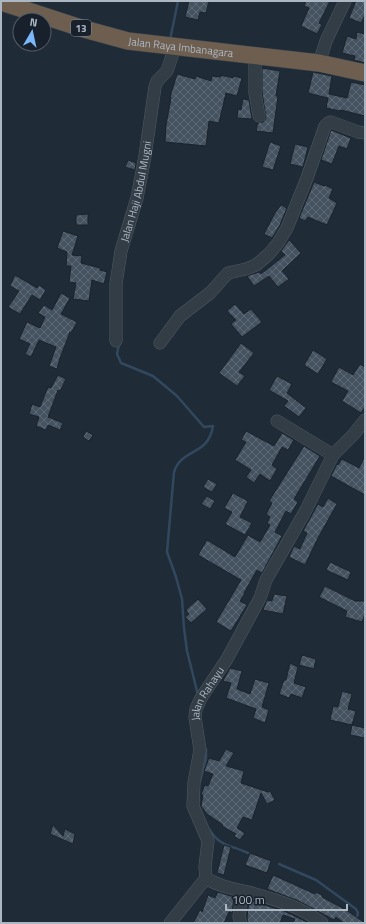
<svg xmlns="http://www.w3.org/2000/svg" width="366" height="924" font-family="'Titillium Web',sans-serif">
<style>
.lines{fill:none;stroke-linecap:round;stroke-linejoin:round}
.stream{stroke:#32485e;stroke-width:2.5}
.building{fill:url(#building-cross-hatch);stroke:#1a232d}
.minor-casing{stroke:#505a65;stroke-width:13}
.highway-casing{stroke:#3d4751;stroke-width:18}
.minor{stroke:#323d46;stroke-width:12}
.highway{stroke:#6d5e4f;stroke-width:17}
.labels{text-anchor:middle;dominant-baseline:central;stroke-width:3.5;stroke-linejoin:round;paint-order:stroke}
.shield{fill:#18212b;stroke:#808a96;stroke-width:1}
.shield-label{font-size:10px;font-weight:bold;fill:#acb7c4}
.street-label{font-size:11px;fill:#acb7c4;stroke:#18212b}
</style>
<defs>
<pattern id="building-cross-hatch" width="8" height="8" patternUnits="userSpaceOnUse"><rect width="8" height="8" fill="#455260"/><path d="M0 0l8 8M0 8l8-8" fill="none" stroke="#5d6975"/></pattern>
</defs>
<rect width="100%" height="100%" fill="#1f2b36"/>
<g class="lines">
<g class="stream">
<path d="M170,40L178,1"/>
<path d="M119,344L117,354L121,363L153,376L177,396L204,427L213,426C208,457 182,447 174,472L167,552L176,577L182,599L184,628L187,651L198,695"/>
<path d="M200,781L206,759V749"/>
<path d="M209,829C220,847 231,845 248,853"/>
<path d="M279,864L316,880L356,909L358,913L355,923"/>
</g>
</g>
<g class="building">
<path d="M189,1H209L206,13L200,12L198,20L185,17Z"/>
<path d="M306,1H330L319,23L322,25L317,34L301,26L309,8L304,6Z"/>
<path d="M356,1H365V15L361,23L349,18Z"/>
<path d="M357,32L365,34V63L354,60L355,56L342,53L347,36L356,39Z"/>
<path d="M262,68L280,71L276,96H278L273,133L256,131L258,123L263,122L266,118L262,92Z"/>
<path d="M313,72L332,76L329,94L347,98L351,82L365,85V116L341,110L340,111L326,108L328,98L308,93Z"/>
<path d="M177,74L195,79L196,76L211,81L212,76L221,77V75L233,78V76L242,78L237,96L226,93L219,123L209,121L206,146L165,142L166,125L171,98L170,97Z"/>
<path d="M243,99L249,100L252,119L237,118L238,109L241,110Z"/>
<path d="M331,130L351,138L347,149L339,146L332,164L321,160Z"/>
<path d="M270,142L281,146L273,170L262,167Z"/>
<path d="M295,144L308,147L303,167L290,164Z"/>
<path d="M128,160L136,163L135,170L125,167Z"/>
<path d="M314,182L324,186L325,185L333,189L329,198L337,203L327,225L308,217L305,221L299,218Z"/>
<path d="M281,205L287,208L280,225L272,238L264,234L275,213Z"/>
<path d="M88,214V225H76V215Z"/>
<path d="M63,231L78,236L72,255L82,256L81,263L100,268V270L107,272L104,284L92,280L89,301L73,299L76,283L69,282L71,266H66L67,252L57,248Z"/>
<path d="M289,240L301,253L282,271L289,279L278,287L269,276L254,286L247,276L259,272L261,274L285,255L281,251Z"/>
<path d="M15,275L37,288L39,285L46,290L40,300L32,295L20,314L8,307L19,291L10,286Z"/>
<path d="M61,293L70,298L61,314L77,322L71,333L70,332L60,358L57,369L49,366L56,347L39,340L31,357L25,354L30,344L19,339L27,322L40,328L45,317L38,313L44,305L52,310Z"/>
<path d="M235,304L244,314L251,309L262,322L242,337L231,324L236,320L227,311Z"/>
<path d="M241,343L254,353L239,372L245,376L237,386L219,373Z"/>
<path d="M313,350L327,359L318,374L304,365Z"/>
<path d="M360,364L365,367V407L361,413L342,401L348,391L331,382L339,367L353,375Z"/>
<path d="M58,375L66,379L60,391L58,390L48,417L63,423L60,430L48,425L46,430L36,426L39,417L29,414L32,404L40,407L48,387L51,388Z"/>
<path d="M277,376L292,384L287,393L306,408L299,417L284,406L288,401L269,390Z"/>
<path d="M86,431L93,435L89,441L83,437Z"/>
<path d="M246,431L274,446L282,433L294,440L288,450L282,447L272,465L277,469L270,481L260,474L254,483L246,477L251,470L235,460L246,442L241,440Z"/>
<path d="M304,446L320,456L294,499L298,502L291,514L286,511L275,532L282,536L262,573L257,570L244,593H245L240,601L247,605L231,631L216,622L241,580L198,555L207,540L235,557L248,535L260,542L270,525L267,523L270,517L266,514L272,503L269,501Z"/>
<path d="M365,456V495L331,476L337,464L338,465L342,459L359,468Z"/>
<path d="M208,479L217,484L212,492L203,487Z"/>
<path d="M233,493L248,501L240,517L252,523L245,535L225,524L232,512L224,508Z"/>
<path d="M207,496L215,501L210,509L201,504Z"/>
<path d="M328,498L337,504L318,538L305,565L289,557L294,546L300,549L307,533L303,531L318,504L323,507Z"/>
<path d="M330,562L351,572L348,580L326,570Z"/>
<path d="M325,586L355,601H365V614L362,622L345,617L347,611L319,597Z"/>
<path d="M274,594L287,596L283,614L263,610L267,600L272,601Z"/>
<path d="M198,599L207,609L191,623L185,617L189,614L186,610Z"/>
<path d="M302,655L316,659L314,669L299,665Z"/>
<path d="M290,663L298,667L294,683L306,687L302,698L291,694L289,698L279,694L284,680H286Z"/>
<path d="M230,668L242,671L237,689L250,694L255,679L269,683L262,707L269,710L265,723L253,718L256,709L226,698L231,683L223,681Z"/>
<path d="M342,691L352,694L348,709L356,711L352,725L330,720L333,706L338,707Z"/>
<path d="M352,725L365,728V738L350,735Z"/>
<path d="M226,749L234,753L226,766L244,771L241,783L268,792L270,791L275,800L267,804L261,793L252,820L243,817L237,828L245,833L240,840L234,836L236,834L222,826L223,825L207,814L201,806L203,795L201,794L205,785L208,786L213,774L204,771L209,758L219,761Z"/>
<path d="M53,825L63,836L65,829L75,834L73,844L50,834Z"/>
<path d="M224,845L231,847L224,875L217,873Z"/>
<path d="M250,853L271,861L267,873L245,865Z"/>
<path d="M273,875L315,894L316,892L323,896L322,897L346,910L365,923H344L336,917L334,920L299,901L267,889Z"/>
<path d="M218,892L234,897L232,913L229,912L224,923H193L200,910L202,912L208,895L215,898Z"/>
<path d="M249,900L284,911L309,923H293L295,919L283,915L280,923H248L247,917Z"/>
</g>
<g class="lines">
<defs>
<g id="minor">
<path d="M255,55V93L259,116"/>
<path d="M319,63L326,41L345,1"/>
<path id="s1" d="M116,341V284L121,251L137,198L145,156L155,87L157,81L167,71L175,47"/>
<path d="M160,343L180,316L210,293L228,273L246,269L256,265L269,254L278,243L287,228L307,178L325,126L328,123L331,122L358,132L365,133"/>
<path d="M277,421L333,455"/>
<path d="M170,923L206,878"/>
<path d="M241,923L239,917L242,891"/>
<path id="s2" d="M322,923C300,906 274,899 248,892C234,889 218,886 206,878L205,867L208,841L193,806L194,783L200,750L195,717L196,709L201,698L227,659L260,598L266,580L306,510L333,455L353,435L365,420"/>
</g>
<g id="highway">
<path id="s3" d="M1,2L84,29L128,41L319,63L365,73"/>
</g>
</defs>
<use href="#minor" class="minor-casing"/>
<use href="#highway" class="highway-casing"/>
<use href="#minor" class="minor"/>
<use href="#highway" class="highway"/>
</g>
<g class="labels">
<rect class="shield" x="71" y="20" width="20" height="16" rx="3"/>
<g class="shield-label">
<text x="81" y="28">13</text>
</g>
<g class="street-label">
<text stroke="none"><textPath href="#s3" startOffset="186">Jalan Raya Imbanagara</textPath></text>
<text stroke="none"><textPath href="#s1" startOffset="152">Jalan Haji Abdul Mugni</textPath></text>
<text stroke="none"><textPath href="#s2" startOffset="317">Jalan Rahayu</textPath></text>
</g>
</g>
<rect width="366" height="924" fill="none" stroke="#acb7c4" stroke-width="4"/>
<g transform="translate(32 32) rotate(9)"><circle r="19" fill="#18212b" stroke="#535d68"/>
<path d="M0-3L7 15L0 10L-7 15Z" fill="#7cb8f9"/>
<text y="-6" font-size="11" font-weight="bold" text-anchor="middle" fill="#acb7c4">N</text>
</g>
<path d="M226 904v6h121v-6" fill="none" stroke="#acb7c4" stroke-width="2"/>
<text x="232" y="904" font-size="12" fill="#acb7c4" stroke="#18212b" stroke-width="3" paint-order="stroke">100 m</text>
</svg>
